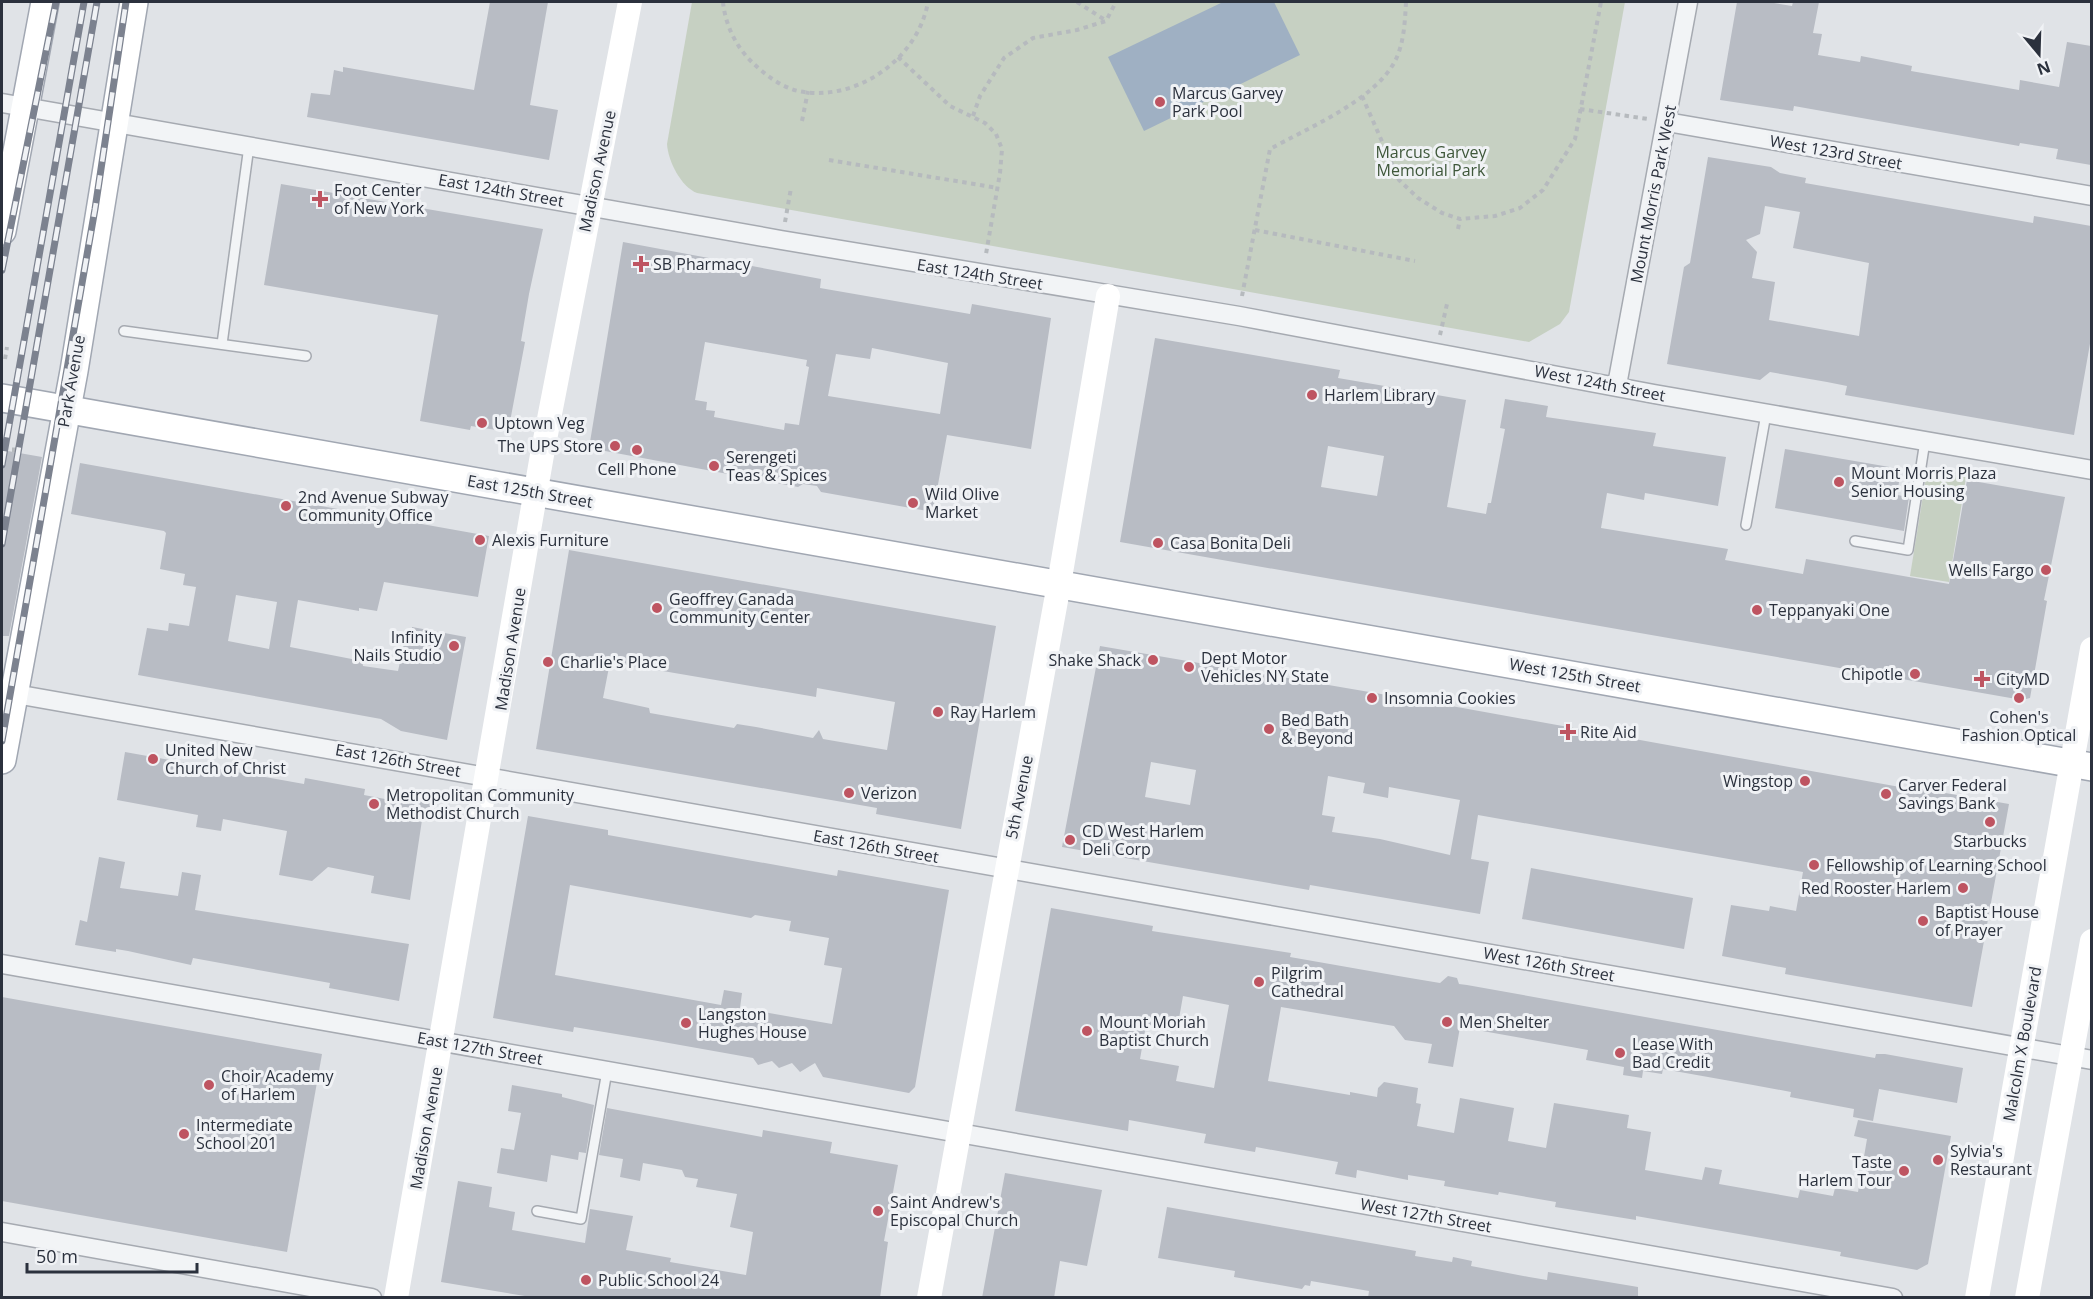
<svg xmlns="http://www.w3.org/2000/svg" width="2093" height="1299" font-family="'Open Sans',sans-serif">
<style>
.green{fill:#c6d0c2}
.water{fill:#9fb0c3}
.building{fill:#b8bcc4;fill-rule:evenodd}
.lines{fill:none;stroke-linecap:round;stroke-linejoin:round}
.lane-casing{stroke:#a6aab1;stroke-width:12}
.street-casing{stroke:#a6aab1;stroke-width:21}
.primary-casing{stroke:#a1a7b2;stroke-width:30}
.path{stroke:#b6babe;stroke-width:4;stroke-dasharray:4.5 4.5;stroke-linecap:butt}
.lane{stroke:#f2f4f6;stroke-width:9}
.street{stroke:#f2f4f6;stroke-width:18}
.secondary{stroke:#fff;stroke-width:24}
.primary{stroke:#fff;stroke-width:27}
.rail-casing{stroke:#7c828f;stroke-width:7}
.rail{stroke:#f0f2f5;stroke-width:4.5;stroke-dasharray:14;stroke-linecap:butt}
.poi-dot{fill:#be5461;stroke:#f0f2f5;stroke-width:2}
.labels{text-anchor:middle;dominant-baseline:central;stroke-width:6;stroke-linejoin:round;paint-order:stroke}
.poi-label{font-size:16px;fill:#2b313d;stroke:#f0f2f5;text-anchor:start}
.park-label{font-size:16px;fill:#3e573a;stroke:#f0f2f5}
.street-label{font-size:16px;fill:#2b313d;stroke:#f0f2f5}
</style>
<rect width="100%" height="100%" fill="#e0e3e7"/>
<g class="green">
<path d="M692,2H1625L1569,312L1560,324L1529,342L697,193C681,187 668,161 667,144Z"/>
<path d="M1927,471L1966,477L1949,582L1910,576Z"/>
</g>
<path class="water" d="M1223,2H1274L1300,55L1144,131L1108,57Z"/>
<g class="building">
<path d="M490,2H548L530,105L558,110L549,160L307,117L311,93L330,95L334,70L343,72V67L474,90Z"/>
<path d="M1737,2H1768L1792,6L1793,2H1819L1813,33L1822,34L1818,55L1860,62L1861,56L1912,66L1911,71L2019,90L2020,80L2059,87L2067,42L2091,46V165L2056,159L2058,149L2020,143L2019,146L1794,106L1793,111L1720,100Z"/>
<path d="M1708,157L1771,167L1780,173L1806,178L1805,183L2033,223L2034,216L2091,226V338L2074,435L1845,395L1847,386L1827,382L1770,372L1760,380L1667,364L1684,267L1690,263ZM1765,206L1800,212L1793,248L1869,263L1859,336L1769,320L1775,282L1752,278L1757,252L1746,240L1760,234Z"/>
<path d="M281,184L543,229L529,294L521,341L525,342L509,427L503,431L471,426L470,430L420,421L438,315L264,285Z"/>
<path d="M623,242L821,279L820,288L970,314L972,304L1051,318L1031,449L947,435L933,512L821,492L817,486L803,484L798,487L589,448ZM705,342L807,360L806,366L809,367L799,425L785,423L784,430L714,417L715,411L706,410L707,402L695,400ZM872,348L948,363L940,414L828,396L836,354L870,359Z"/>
<path d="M1155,338L1340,370L1338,378L1466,400L1447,507L1486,514L1488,503H1491L1505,429L1500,428L1505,399L1548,406L1546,417L1656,433L1653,446L1726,457L1718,506L1645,493L1644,500L1607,493L1601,528L1728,549L1725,560L1803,574L1806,559L1949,584L1967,480L2065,497L2044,600L2047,601L2030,698L2022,700L1120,542ZM1328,446L1384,456L1377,496L1321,487Z"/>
<path d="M1785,449L1901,469L1897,495L1909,497L1904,531L1775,508Z"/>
<path d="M2,450L42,457L9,636H2Z"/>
<path d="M80,463L489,536L478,597L384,582L377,611L359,608V611L298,600L290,647L362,661L363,666L398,671L407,630L412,629V627L466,637L447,740L401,731L381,719L138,675L147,628L168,631L169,623L189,626L196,587L183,585L185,574L160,569L166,533L164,531L71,514ZM236,595L277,602L269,649L228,641Z"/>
<path d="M569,550L996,626L961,829L876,814L877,808L536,749ZM610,662L816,697L817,688L895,702L887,750L823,739L819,730L813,738L756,727L737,724L734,728L650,713L649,708L603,698Z"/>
<path d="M1100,646L1457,707L1922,791V789L2009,804L1972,1007L1785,974L1786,968L1722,956L1731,905L1769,911L1770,906L1796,911L1803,872L1478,815L1471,859L1489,862L1480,914L1310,885L1309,890L1062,847ZM1151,762L1196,770L1190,805L1145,797ZM1328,776L1365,783L1363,793L1388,798L1389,787L1460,800L1450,855L1380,839L1332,832L1335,817L1322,815Z"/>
<path d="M125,752L304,784L305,778L365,789L364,795L411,804L412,800L431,803L427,821L422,820L410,900L371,893L374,876L328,867L312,881L279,875L287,831L223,819L221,831L196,827L198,815L117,800Z"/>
<path d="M528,816L608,830V835L837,876L838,870L949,890L915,1087L909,1093L823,1077L815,1063L800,1072L792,1063L779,1068L772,1061L758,1065L753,1058L652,1040L574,1027L573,1032L493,1018ZM570,885L751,918L755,915L791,921L789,931L829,938L824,965L842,968L832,1024L740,1008L742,993L724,990L721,1005L555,975Z"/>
<path d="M99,857L125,862L120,888L178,896L182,872L201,875L195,910L409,944L399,1001L329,988L330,983L193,958L191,965L128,951L116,949V952L75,945L80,920L87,922Z"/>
<path d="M1531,868L1693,898L1684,949L1522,919Z"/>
<path d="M1051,908L1153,926L1152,931L1291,953L1290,957L1404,977L1440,983L1448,976L1457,978L1459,984L1467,985L1762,1038L1875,1058L1876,1054H1885L1963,1068L1957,1103L1879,1089L1873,1121L1853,1117L1854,1109L1790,1097L1791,1092L1753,1085L1663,1069L1662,1074L1643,1071L1642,1078L1623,1075L1624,1067L1586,1060L1588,1050L1460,1027L1453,1067L1428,1063L1432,1044L1405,1040L1394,1026L1281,1007L1268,1081L1350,1095V1092L1377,1097L1378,1088L1384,1082L1418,1088L1416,1103L1421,1104L1417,1126L1454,1133L1460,1098L1514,1108L1508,1141L1546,1148L1554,1103L1629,1115L1627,1128L1651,1132L1645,1170L1702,1180L1705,1167L1722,1170L1719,1184L1798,1198L1800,1190L1833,1196L1835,1188L1858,1192L1867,1139L1854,1136L1858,1120L1951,1136L1928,1264L1917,1270L1840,1256L1841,1252L1636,1216V1220L1555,1207L1556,1202L1499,1192L1498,1195L1444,1186L1445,1181L1408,1175V1180L1357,1170L1356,1178L1335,1174L1338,1162L1256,1147L1255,1152L1204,1143L1206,1134L1129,1120L1128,1131L1015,1111ZM1183,996L1229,1005L1214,1088L1176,1081L1179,1066L1140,1059L1146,1025L1177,1030Z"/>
<path d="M2,997L322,1054L287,1252L2,1201Z"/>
<path d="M512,1085L562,1094V1097L594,1105L586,1153L579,1152L578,1160L551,1155L547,1182L497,1173L501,1148L514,1150L521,1113L508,1111Z"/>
<path d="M607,1108L762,1137L763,1130L832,1142L830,1153L898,1165L884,1241L888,1242L880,1298H537L441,1282L458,1181L492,1187L489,1207L515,1212L512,1230L585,1243L590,1209L633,1216L626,1250L671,1258L670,1262L746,1275L753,1232L730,1227L737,1194L696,1187L698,1179L685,1177L682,1170L643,1163L640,1181L620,1177L623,1159L599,1155Z"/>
<path d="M1005,1173L1102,1190L1087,1266L1060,1261L1054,1298H982Z"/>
<path d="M1167,1207L1416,1251L1415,1256L1433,1259L1452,1262L1453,1257L1472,1261L1471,1266L1529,1277L1547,1280L1548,1272L1638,1287V1298H1368L1369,1291L1311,1281L1310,1286L1305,1285L1302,1289L1234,1277L1235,1271L1158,1258Z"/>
</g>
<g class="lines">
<defs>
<g id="lane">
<path d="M124,331L306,356"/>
<path d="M222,344L249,146"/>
<path d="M1746,525L1766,414"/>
<path d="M1855,541L1908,550L1925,441"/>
<path d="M537,1211L581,1219L607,1071"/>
</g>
<g id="street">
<path d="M2,103L781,240L1239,316L1654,394L2092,470"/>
<path d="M1667,122L2092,196"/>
<path d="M1617,385L1688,2"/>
<path d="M4,692L2092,1060"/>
<path d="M2,964L1893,1298"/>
<path d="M2,1232L372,1298"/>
</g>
<g id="primary">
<path d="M2,231L45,2"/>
<path d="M2,398L2092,767"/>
<path d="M2,760L74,371L134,2"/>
</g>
</defs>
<use href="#lane" class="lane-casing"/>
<use href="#street" class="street-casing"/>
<use href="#primary" class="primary-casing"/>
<g class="path">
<path d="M723,2C725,24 736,47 752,62C764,74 781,87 798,91C856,103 918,59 928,2"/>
<path d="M1077,2L1105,20"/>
<path d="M898,57L950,106L985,123L996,134L1002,149L1000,173L986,254"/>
<path d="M1362,96L1399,180L1418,198L1442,213L1460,219L1495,216L1520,208L1543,190L1575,139L1601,2"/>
<path d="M1580,109L1648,119"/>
<path d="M973,116L980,96L1004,58L1033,38L1077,30L1106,21L1116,2"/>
<path d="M802,121L808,91"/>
<path d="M829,160L998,188"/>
<path d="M785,222L791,188"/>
<path d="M1458,229L1460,219"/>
<path d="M1255,230L1415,261"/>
<path d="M1242,296L1270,149C1308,128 1375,100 1395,61C1404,44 1405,21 1406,2"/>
<path d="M1440,335L1447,304"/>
<path d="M5,359L7,347"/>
<path d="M14,452V445"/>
</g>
<use href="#lane" class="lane"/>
<use href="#street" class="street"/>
<g class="secondary">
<path d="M396,1298L542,455L630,2"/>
<path d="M929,1298L1059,584L1108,296"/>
<path d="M1977,1298L2092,649"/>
<path d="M2027,1298L2092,941"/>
</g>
<use href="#primary" class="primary"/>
<defs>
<g id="rail">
<path d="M2,270L56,2"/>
<path d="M2,465L84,2"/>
<path d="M2,544L97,2"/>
<path d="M2,741L95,209L126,2"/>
</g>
</defs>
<use href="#rail" class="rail-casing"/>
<use href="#rail" class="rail"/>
</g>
<g class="poi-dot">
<circle cx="1160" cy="102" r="6"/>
<path d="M317 190h6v6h6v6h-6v6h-6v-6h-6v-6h6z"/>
<path d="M638 255h6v6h6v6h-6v6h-6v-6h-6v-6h6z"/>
<circle cx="1312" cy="395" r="6"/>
<circle cx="482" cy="423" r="6"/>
<circle cx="615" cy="446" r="6"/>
<circle cx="637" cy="450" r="6"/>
<circle cx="714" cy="466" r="6"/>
<circle cx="1839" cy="482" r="6"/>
<circle cx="913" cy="503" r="6"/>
<circle cx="286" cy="506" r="6"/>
<circle cx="480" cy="540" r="6"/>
<circle cx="1158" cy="543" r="6"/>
<circle cx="2046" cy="570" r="6"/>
<circle cx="657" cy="608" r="6"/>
<circle cx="1757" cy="610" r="6"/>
<circle cx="454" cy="646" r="6"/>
<circle cx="1153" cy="660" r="6"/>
<circle cx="548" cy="662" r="6"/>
<circle cx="1189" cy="667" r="6"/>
<circle cx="1915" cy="674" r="6"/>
<path d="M1979 670h6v6h6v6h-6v6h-6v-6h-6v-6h6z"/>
<circle cx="1372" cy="698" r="6"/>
<circle cx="2019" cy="698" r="6"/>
<circle cx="938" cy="712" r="6"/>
<circle cx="1269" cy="729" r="6"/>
<path d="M1565 723h6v6h6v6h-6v6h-6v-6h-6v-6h6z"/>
<circle cx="153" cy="759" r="6"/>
<circle cx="1805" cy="781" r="6"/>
<circle cx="849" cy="793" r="6"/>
<circle cx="1886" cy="794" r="6"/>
<circle cx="374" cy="804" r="6"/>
<circle cx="1990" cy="822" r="6"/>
<circle cx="1070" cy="840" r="6"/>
<circle cx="1814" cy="865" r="6"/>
<circle cx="1963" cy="888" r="6"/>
<circle cx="1923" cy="921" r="6"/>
<circle cx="1259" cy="982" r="6"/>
<circle cx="1447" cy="1022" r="6"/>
<circle cx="686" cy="1023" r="6"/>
<circle cx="1087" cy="1031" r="6"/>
<circle cx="1620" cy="1053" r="6"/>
<circle cx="209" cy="1085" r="6"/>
<circle cx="184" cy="1134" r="6"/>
<circle cx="1938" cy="1160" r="6"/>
<circle cx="1904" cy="1171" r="6"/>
<circle cx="878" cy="1211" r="6"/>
<circle cx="586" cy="1280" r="6"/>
</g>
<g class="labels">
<g class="poi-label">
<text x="1172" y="93">Marcus Garvey<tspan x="1172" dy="18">Park Pool</tspan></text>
<text x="334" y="190">Foot Center<tspan x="334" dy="18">of New York</tspan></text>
<text x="653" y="264">SB Pharmacy</text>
<text x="1324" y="395">Harlem Library</text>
<text x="494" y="423">Uptown Veg</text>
<text x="603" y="446" text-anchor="end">The UPS Store</text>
<text x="726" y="457">Serengeti<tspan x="726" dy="18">Teas &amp; Spices</tspan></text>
<text x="637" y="469" text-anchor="middle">Cell Phone</text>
<text x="1851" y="473">Mount Morris Plaza<tspan x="1851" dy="18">Senior Housing</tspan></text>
<text x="925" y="494">Wild Olive<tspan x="925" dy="18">Market</tspan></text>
<text x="298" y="497">2nd Avenue Subway<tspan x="298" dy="18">Community Office</tspan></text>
<text x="492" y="540">Alexis Furniture</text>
<text x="1170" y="543">Casa Bonita Deli</text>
<text x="2034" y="570" text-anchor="end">Wells Fargo</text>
<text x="669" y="599">Geoffrey Canada<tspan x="669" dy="18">Community Center</tspan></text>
<text x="1769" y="610">Teppanyaki One</text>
<text x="442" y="637" text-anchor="end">Infinity<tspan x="442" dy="18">Nails Studio</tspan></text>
<text x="1201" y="658">Dept Motor<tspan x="1201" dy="18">Vehicles NY State</tspan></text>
<text x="1141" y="660" text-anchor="end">Shake Shack</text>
<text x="560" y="662">Charlie's Place</text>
<text x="1903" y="674" text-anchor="end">Chipotle</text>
<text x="1996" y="679">CityMD</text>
<text x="1384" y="698">Insomnia Cookies</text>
<text x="950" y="712">Ray Harlem</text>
<text x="2019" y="717" text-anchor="middle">Cohen's<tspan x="2019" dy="18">Fashion Optical</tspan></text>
<text x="1281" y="720">Bed Bath<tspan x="1281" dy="18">&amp; Beyond</tspan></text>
<text x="1580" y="732">Rite Aid</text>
<text x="165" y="750">United New<tspan x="165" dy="18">Church of Christ</tspan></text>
<text x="1793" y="781" text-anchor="end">Wingstop</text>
<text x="1898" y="785">Carver Federal<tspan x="1898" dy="18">Savings Bank</tspan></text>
<text x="861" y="793">Verizon</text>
<text x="386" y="795">Metropolitan Community<tspan x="386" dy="18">Methodist Church</tspan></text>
<text x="1082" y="831">CD West Harlem<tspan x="1082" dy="18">Deli Corp</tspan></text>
<text x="1990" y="841" text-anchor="middle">Starbucks</text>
<text x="1826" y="865">Fellowship of Learning School</text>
<text x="1951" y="888" text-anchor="end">Red Rooster Harlem</text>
<text x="1935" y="912">Baptist House<tspan x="1935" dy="18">of Prayer</tspan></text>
<text x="1271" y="973">Pilgrim<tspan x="1271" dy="18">Cathedral</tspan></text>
<text x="698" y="1014">Langston<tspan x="698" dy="18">Hughes House</tspan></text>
<text x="1099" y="1022">Mount Moriah<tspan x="1099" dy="18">Baptist Church</tspan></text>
<text x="1459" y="1022">Men Shelter</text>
<text x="1632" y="1044">Lease With<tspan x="1632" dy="18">Bad Credit</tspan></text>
<text x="221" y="1076">Choir Academy<tspan x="221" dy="18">of Harlem</tspan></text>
<text x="196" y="1125">Intermediate<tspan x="196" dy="18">School 201</tspan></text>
<text x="1950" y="1151">Sylvia's<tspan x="1950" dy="18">Restaurant</tspan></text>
<text x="1892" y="1162" text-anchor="end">Taste<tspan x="1892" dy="18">Harlem Tour</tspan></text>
<text x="890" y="1202">Saint Andrew's<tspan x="890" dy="18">Episcopal Church</tspan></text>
<text x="598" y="1280">Public School 24</text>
</g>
<g class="park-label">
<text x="1431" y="152">Marcus Garvey<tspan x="1431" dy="18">Memorial Park</tspan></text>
</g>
<g class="street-label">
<text transform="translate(1836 152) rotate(10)">West 123rd Street</text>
<text transform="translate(597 171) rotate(-78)">Madison Avenue</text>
<text transform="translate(501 190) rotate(10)">East 124th Street</text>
<text transform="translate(1653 194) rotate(-79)">Mount Morris Park West</text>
<text transform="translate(980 274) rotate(9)">East 124th Street</text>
<text transform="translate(71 381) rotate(-80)">Park Avenue</text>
<text transform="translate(1600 383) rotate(11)">West 124th Street</text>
<text transform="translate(530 491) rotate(10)">East 125th Street</text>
<text transform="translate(510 649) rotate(-81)">Madison Avenue</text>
<text transform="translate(1575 675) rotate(10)">West 125th Street</text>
<text transform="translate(398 760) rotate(10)">East 126th Street</text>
<text transform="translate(1019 797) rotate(-79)">5th Avenue</text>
<text transform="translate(876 846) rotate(10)">East 126th Street</text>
<text transform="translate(1549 964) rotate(10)">West 126th Street</text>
<text transform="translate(2022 1044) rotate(-80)">Malcolm X Boulevard</text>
<text transform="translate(480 1048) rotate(10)">East 127th Street</text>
<text transform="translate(426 1128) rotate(-80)">Madison Avenue</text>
<text transform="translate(1426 1215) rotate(10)">West 127th Street</text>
</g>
</g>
<rect width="2093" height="1299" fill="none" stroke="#2b313d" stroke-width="6"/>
<g transform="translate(2039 54) rotate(161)" stroke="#f0f2f5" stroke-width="4.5" paint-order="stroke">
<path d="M0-4.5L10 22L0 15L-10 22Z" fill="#2b313d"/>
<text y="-9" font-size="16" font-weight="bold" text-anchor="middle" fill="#2b313d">N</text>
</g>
<path d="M27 1263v9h170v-9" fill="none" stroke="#2b313d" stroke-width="3"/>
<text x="36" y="1263" font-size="18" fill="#2b313d" stroke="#f0f2f5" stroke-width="4.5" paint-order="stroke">50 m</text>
</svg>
